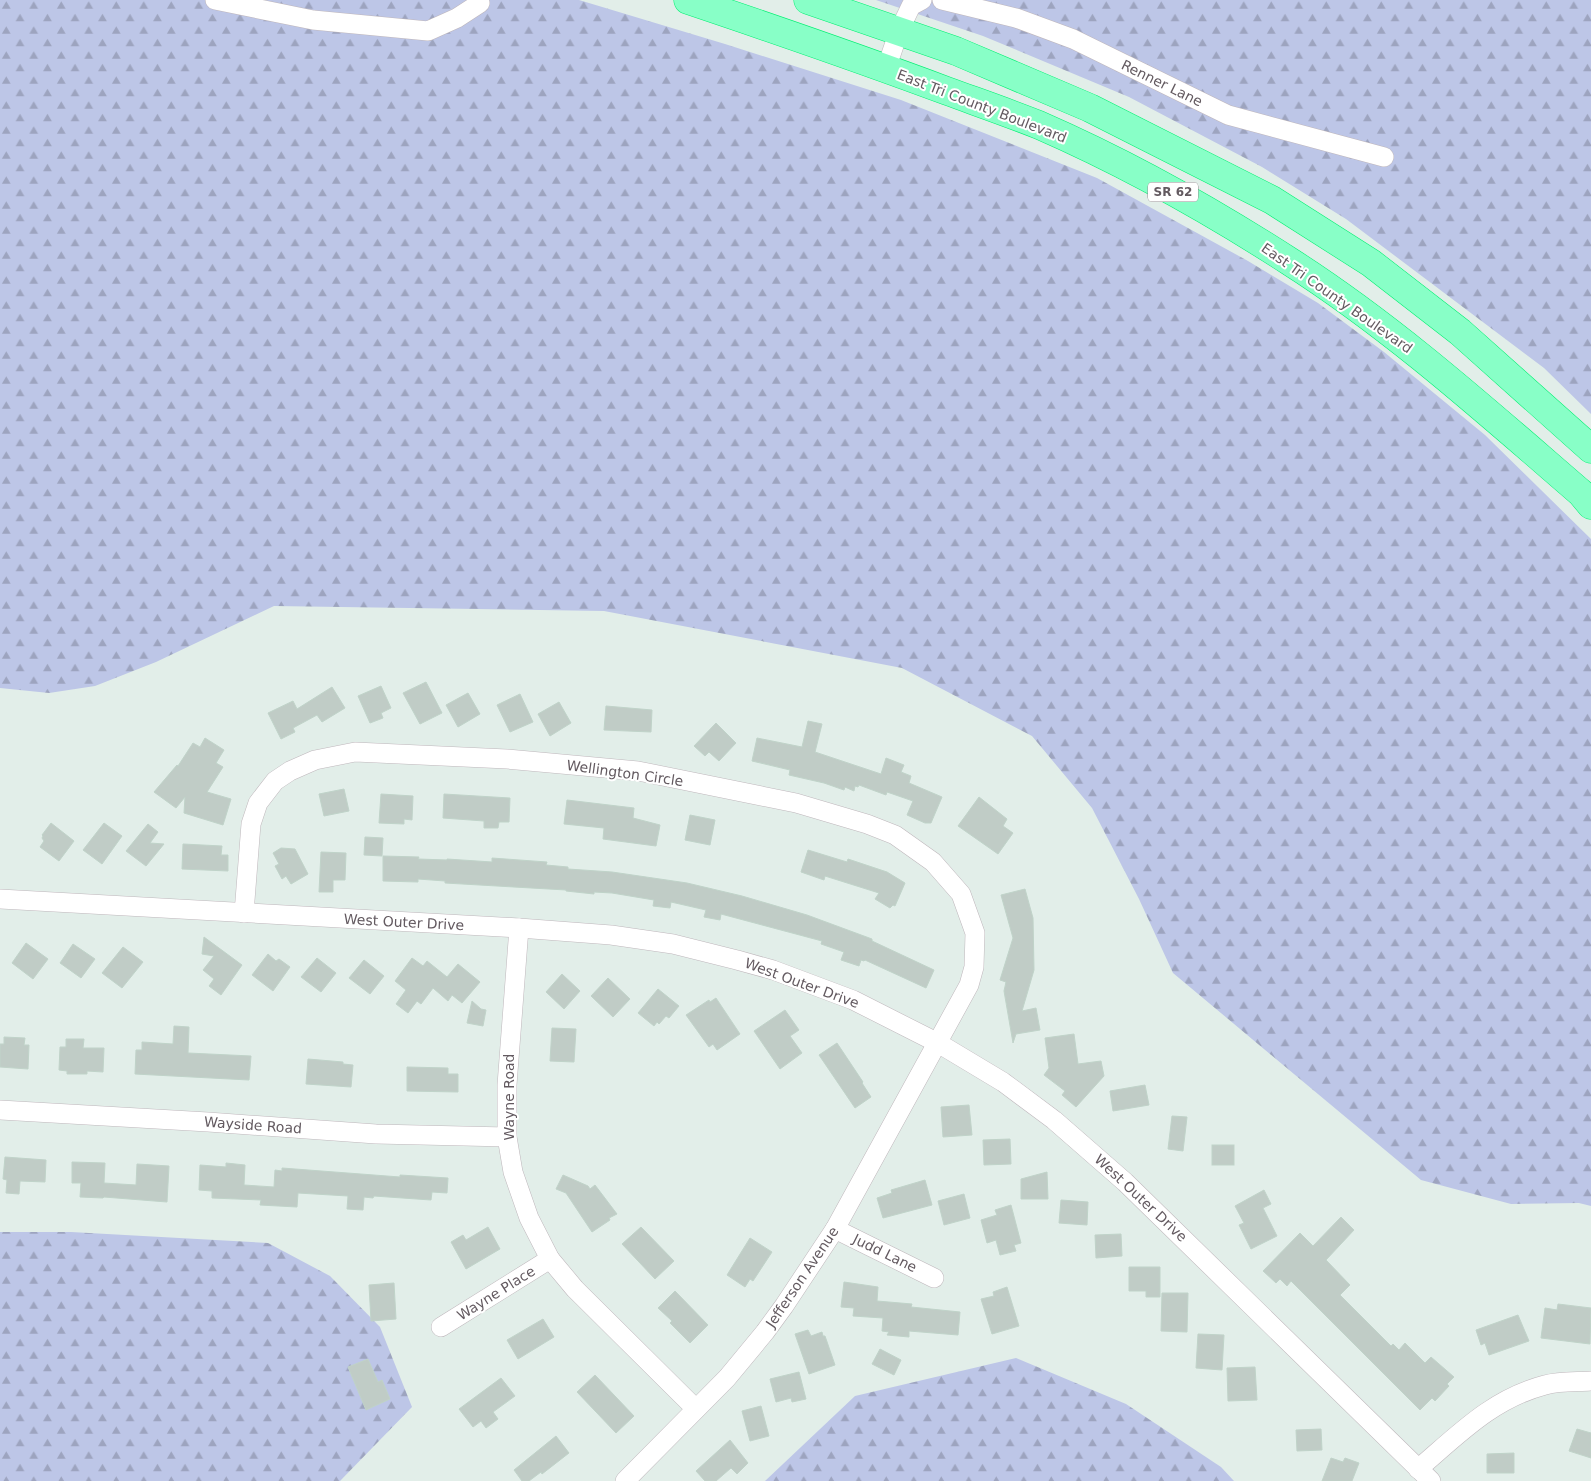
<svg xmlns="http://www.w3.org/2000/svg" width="1591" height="1481" font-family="'DejaVu Sans',sans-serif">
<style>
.forest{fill:url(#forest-firs)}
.building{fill:#c0ccc6;stroke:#c0d3c9}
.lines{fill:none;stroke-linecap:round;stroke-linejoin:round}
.minor-casing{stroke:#bfb7bc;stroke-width:20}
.highway-casing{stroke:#00f071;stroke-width:29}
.minor{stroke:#fff;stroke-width:19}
.highway{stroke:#88ffc7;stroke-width:28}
.labels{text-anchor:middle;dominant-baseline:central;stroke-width:4;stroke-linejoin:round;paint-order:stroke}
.shield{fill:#fff;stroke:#928c90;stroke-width:1}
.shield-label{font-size:12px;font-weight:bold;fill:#635a60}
.street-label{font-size:14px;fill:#635a60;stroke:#fff}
</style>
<defs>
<pattern id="forest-firs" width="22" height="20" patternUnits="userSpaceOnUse" patternTransform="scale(1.25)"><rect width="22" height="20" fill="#bdc6e7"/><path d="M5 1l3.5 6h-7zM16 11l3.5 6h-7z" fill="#9da4bf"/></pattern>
</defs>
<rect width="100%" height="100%" fill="#e2eee9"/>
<g class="forest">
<path d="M0,0H579L725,44L901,100L1097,178L1248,261L1318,303L1384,352L1485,435L1591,539V1206L1579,1203L1511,1204L1421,1180L1173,973L1139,899L1092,808L1032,736L902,668L604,611L274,606L156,662L95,686L49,693L0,688Z"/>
<path d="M876,0H1591V414L1544,368L1346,219L1262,167L1129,97L983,36Z"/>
<path d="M0,1232H71L268,1243L330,1276L380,1327L412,1407L340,1481H0Z"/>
<path d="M1016,1358L1126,1404L1221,1467L1234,1481H765L855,1396Z"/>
</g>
<g class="building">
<path d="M426,682L442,713L420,724L403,693Z"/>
<path d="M381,686L391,708L381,713L383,718L370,723L358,696Z"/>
<path d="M332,687L345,708L322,722L317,715L293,728L295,732L281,739L268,713L293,701L297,709Z"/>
<path d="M468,693L480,714L458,727L446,705Z"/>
<path d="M520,694L533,722L510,732L497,705Z"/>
<path d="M559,702L571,723L550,736L538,714Z"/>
<path d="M606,706L652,710L651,732L604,730Z"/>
<path d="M808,721L822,724L815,752L881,774L886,758L904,765L901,772L911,776L909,783L942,797L931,823H925L907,815L913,801L887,792L886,795L859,785L858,787L855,786L854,791L845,787L844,790L824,783L789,775L790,770L752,761L757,738L802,747Z"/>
<path d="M716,723L736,743L719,761L709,752L705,756L694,746Z"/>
<path d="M205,738L224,750L216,763L223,767L207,792L231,799L223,825L184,813L185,797L176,808L154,792L177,765L178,766L193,743L200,747Z"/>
<path d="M344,789L349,811L324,816L319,794Z"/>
<path d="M381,794L413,796L412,820L404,819V824L379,823Z"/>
<path d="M444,794L510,798L509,822H499L498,828H484V821L443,818Z"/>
<path d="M979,797L1007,819L1003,826L1013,833L998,854L958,826Z"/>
<path d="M567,800L634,808L633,818L660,825L656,846L603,839L604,828L564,824Z"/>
<path d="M690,815L715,820L710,845L685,840Z"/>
<path d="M51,823L74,841L59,861L40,847L44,841L42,838L43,836L42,835Z"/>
<path d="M104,823L122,836L102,864L83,850Z"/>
<path d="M148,824L158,832L150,843L164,844L146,866L126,851Z"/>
<path d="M365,837L383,838L382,856L364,855Z"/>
<path d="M183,844L222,846L221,855H228V871L182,869Z"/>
<path d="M281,848L295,849L308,874L291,884L286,876L282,879L275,866L279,864L273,853Z"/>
<path d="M808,850L847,862L848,859L887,872L905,883L895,906L893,905L890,908L875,899L879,893L825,876L824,880L801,872Z"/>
<path d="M321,852L346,853L345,880H333V892H319Z"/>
<path d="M383,856L419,857L418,859L447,860V859L492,862V858L547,862L546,865L568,867V869L612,872L687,883L742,896L807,915L872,939V941L934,970L926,988L865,960L864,961L861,960L859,966L841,960L844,952L821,944L822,941L721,914L720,920L704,917L706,910L671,902L670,908L653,906L654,900L612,893L594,892V894L566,891V890L445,883V881L418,879V882L383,881Z"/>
<path d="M1025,889L1033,918L1034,970L1022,1011L1036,1008L1040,1030L1016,1034L1013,1043L1004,991L1006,982L1000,980L1013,938L1001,895Z"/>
<path d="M204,937L242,965L221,995L209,986L214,979L203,970L214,956L202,954Z"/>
<path d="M26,943L48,959L33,979L12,963Z"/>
<path d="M73,944L95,959L81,978L60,963Z"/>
<path d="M123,947L143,962L122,988L102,973Z"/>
<path d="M268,954L276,961L279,959L290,967L273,991L252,975Z"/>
<path d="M317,958L336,973L321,992L301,977Z"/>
<path d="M412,958L423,966L427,961L447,977L458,964L480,982L462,1003L452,995L448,1001L433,988L421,1004L417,1001L408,1013L396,1004L406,990L395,981Z"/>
<path d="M364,960L384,976L370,994L349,978Z"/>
<path d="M562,974L580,991L564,1009L546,992Z"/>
<path d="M608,978L630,999L613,1017L591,996Z"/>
<path d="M658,989L679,1006L669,1018L666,1016L659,1024L657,1022L654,1026L638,1013Z"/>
<path d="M716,998L740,1034L717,1050L713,1044L709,1047L686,1015L709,1000L710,1002Z"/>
<path d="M472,1001L481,1009L486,1010L483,1026L467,1023Z"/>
<path d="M785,1010L799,1030L790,1036L802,1053L780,1069L754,1031Z"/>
<path d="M174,1026L189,1027L188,1053L251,1056L249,1080L135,1074L136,1050H142V1042L173,1044Z"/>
<path d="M552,1028L576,1029L574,1062L550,1061Z"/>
<path d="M1074,1034L1078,1064L1101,1061L1104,1076L1076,1107L1062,1095L1065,1091L1044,1075L1049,1068L1045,1038Z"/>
<path d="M4,1037L25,1038L24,1045H29L28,1069L0,1067V1044H4Z"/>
<path d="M66,1039H84L83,1048H104L103,1072L87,1071V1074H67V1071L59,1070L60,1047H66Z"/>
<path d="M837,1043L863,1082L862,1083L871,1097L855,1108L819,1055Z"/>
<path d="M308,1059L343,1062V1064L353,1065L351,1087L306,1084Z"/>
<path d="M407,1067L448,1068V1074H458V1092L407,1091Z"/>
<path d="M1145,1085L1149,1105L1113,1111L1110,1091Z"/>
<path d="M969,1105L972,1135L943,1137L941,1107Z"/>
<path d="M1172,1116L1187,1117L1183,1151L1168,1149Z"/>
<path d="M1010,1139L1011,1164L984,1165L983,1140Z"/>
<rect x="1212" y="1145" width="22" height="20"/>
<path d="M5,1157L46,1160L45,1182L20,1181L19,1194L6,1193L7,1180L3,1179Z"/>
<path d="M72,1162L105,1163L104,1183L136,1185L137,1164L169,1166L167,1202L104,1197L103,1198L80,1197L81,1183H72Z"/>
<path d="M226,1163L245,1165L244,1185L274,1187L275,1170L282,1171V1168L400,1177V1175L448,1178L447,1193L432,1192L431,1200L374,1196L373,1198L364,1197L363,1210L347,1209L348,1196L298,1193L297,1207L260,1205L261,1200L212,1198V1191L199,1190L200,1165L226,1167Z"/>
<path d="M1047,1172L1048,1199H1021V1179Z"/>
<path d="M563,1175L588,1186L590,1189L595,1185L617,1214L609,1218L610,1220L592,1232L566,1193L556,1189Z"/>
<path d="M925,1180L932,1205L883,1218L877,1198L892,1193L891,1190Z"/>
<path d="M1264,1190L1271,1204L1263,1208L1277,1236L1251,1249L1239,1225L1244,1223L1235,1206Z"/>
<path d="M964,1194L970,1218L944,1225L938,1201Z"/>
<path d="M1061,1200L1088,1202L1087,1225L1059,1223Z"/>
<path d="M1011,1205L1021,1243L1014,1245L1016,1251L1000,1255L996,1240L987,1243L981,1220L997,1215L995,1210Z"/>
<path d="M1341,1217L1354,1230L1326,1260L1350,1285L1340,1295L1391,1346L1393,1344L1399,1350L1405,1343L1425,1363L1431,1357L1454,1377L1447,1384L1449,1386L1435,1401L1432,1398L1420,1410L1291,1281L1287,1286L1280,1279L1276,1283L1263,1271L1300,1233L1313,1246Z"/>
<path d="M488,1227L500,1249L466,1269L451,1242L463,1235L466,1240Z"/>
<path d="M641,1227L674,1261L655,1279L622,1244Z"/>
<path d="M1121,1234L1122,1256L1096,1258L1095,1235Z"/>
<path d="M750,1238L772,1252L753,1281L750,1279L745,1287L727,1275Z"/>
<path d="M1129,1267H1160V1297H1146V1291H1129Z"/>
<path d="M844,1282L878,1287L877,1301L912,1304L911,1307L960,1312L958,1335L909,1331V1337L887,1335L889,1332L882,1331L883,1318L853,1316L854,1308L841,1307Z"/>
<path d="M394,1283L396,1319L371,1321L369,1285Z"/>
<path d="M1007,1287L1019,1326L992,1334L981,1299L994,1296L993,1292Z"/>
<path d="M675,1291L708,1325L690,1343L670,1323L672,1321L658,1308Z"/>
<path d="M1162,1293H1188L1187,1332L1161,1331Z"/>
<path d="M1558,1304L1591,1308L1590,1344L1541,1338L1545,1308L1557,1310Z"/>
<path d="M1518,1315L1529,1341L1489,1355L1485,1343L1481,1345L1476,1330Z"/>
<path d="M543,1319L554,1337L518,1359L507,1340Z"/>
<path d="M808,1330L811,1336L822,1332L823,1336H825L835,1365L809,1374L795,1334Z"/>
<path d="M1198,1334L1224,1335L1222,1370L1196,1368Z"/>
<path d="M880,1349L901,1360L894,1375L872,1364Z"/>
<path d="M368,1359L378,1382L382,1380L390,1399L366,1410L348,1367Z"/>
<path d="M1255,1367L1257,1400L1228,1401L1227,1368Z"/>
<path d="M799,1372L806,1399L792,1402L791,1398L776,1402L770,1379Z"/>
<path d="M595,1375L634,1416L616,1433L577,1392Z"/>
<path d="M501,1378L515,1396L493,1412L498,1419L486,1428L481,1421L473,1427L459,1409Z"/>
<path d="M761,1406L769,1436L750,1441L742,1411Z"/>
<path d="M1321,1429L1322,1450L1297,1451L1296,1430Z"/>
<path d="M1577,1429L1591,1433V1458L1569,1451Z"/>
<path d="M556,1436L569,1453L542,1474L541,1472L529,1481H522L514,1470Z"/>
<path d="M730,1440L748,1463L737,1474L731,1468L716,1481H705L696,1471Z"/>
<path d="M1514,1453V1473H1487V1454Z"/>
<path d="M1331,1458L1343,1462L1345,1458L1359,1463L1352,1481H1322Z"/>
</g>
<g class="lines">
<defs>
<g id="minor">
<path d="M215,0L313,20L428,31L457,18L480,3"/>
<path d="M942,0L1016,18L1073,39L1228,115L1384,157"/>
<path d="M886,69L899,31L911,6L922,0"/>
<path d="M0,899L519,928L611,935L673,944L737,960L773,970L853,1000L938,1043L1003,1082L1054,1120L1125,1182L1431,1481"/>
<path d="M244,913L251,824L258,803L275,781L290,771L315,760L355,752L507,759L638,771L796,803L867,824L895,835L933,862L961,894L975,933L974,967L969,985L835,1229L784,1306L765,1332L727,1378L625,1481"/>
<path d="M519,928L507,1085V1137L513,1172L529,1218L550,1259L575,1289L696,1409"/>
<path d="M0,1110L208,1122L376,1134L507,1137"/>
<path d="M835,1229L934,1278"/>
<path d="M441,1327L550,1259"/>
<path d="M1418,1469C1459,1434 1492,1399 1545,1385C1559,1381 1576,1382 1591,1381"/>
</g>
<g id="highway">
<path d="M688,0C774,29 861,59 947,91C977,102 1009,113 1039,125C1126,163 1210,210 1289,261C1394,328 1487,412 1581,493L1591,505"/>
<path d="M808,0L956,51L1090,108L1272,200L1371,263L1460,332L1591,449"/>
</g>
</defs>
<use href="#minor" class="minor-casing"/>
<use href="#highway" class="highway-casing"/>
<use href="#minor" class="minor"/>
<use href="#highway" class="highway"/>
</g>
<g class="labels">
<rect class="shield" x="1148" y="182.5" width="50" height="19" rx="4"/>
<g class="shield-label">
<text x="1173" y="192">SR 62</text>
</g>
<g class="street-label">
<text transform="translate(1162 83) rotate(26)">Renner Lane</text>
<text transform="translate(982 106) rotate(21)">East Tri County Boulevard</text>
<text transform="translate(1337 298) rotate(35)">East Tri County Boulevard</text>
<text transform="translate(625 773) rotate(8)">Wellington Circle</text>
<text transform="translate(404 922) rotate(3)">West Outer Drive</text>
<text transform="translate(802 983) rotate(20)">West Outer Drive</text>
<text transform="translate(509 1097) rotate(-90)">Wayne Road</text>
<text transform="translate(253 1125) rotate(4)">Wayside Road</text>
<text transform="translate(1141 1198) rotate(43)">West Outer Drive</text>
<text transform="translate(885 1253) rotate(26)">Judd Lane</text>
<text transform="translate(802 1277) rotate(-56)">Jefferson Avenue</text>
<text transform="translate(496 1293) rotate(-32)">Wayne Place</text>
</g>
</g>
</svg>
